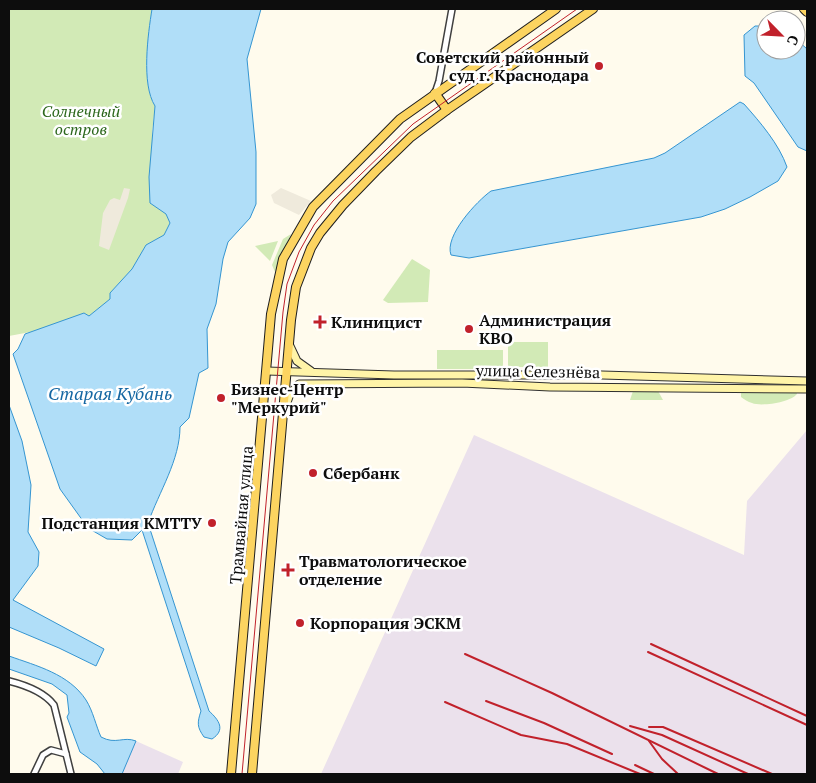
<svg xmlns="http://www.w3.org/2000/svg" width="816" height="783" font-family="'PT Serif',serif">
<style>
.industrial{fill:#ebe1ec}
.green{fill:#d2eab6}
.plaza{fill:#efeadc}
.water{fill:#b0def8;stroke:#3595d1}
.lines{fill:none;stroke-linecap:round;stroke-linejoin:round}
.street-casing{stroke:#404040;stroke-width:8}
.secondary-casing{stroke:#2f2f2f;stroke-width:9}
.primary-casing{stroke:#1e1e1e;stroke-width:10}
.street{stroke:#fff;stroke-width:5}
.secondary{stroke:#fff4a8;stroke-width:7}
.primary{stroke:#fcd460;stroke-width:8}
.tram{stroke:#c1212b;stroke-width:1}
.rail{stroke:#c1212b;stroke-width:2}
.poi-dot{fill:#c1212b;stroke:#fff;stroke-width:2}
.labels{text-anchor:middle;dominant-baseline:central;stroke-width:5;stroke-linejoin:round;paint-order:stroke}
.poi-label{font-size:16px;font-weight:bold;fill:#0d0d0d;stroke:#fff;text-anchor:start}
.park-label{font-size:16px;font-style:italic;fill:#2c671c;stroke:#fff}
.street-label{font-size:16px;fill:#0d0d0d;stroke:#fff}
.water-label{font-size:18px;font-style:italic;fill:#1366a2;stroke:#fff}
</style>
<rect width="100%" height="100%" fill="#fffbed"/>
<g class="industrial">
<path d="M807,430V774H321L474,435L744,555L747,501Z"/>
<path d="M136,741L183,762L178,774H122Z"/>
</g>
<g class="green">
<path d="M9,9H152C148,34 141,84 155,106L152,133L166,214L170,223L164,235L146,245L132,269L110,293V299L89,316L84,313L41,330L9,336Z"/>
<path d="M291,234L275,272L272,265L283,239Z"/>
<path d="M278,241L270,261L255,246Z"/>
<path d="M412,259L430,270L428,302L388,303L383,300Z"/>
<rect x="508" y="342" width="40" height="25"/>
<rect x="437" y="350" width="66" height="19"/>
<path d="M741,389L796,390L797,394C791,402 762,407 752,403C748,402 744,399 741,397Z"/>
<path d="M633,391H658L663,400H630Z"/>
</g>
<g class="plaza">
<path d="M124,188L130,189L128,198L109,250L99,246L103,213L110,200L114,198L120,200Z"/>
<path d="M281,188L311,201L299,215L274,203L271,195Z"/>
</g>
<g class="water">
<path d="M152,9H261L247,59L256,152V204L250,218L228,242L223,259L216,304L207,329L208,368L199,373L189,418L180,427C180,460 159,492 148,523L209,711C219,720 226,730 212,739L204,737C197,727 197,723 201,711L142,530L132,540L107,539L88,528L60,489L13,354L18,349L25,334L84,313L89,316L110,299V293L132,269L146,245L164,235L170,223L166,214L150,203L149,177L155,106C141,84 148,34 152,9Z"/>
<path d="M755,26H766V50H796V39L807,49V151L798,147L754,83L745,76L744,35Z"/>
<path d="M740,102L744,104C760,122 779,144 787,167L778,181L750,197L725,209L701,217L469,258L451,255C444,236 477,201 491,191L654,158L665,153Z"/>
<path d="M9,405L22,441L31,485L28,532L39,552L38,566L13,600L104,649L96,666L59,648L9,627Z"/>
<path d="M9,656C37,666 69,674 86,700C93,711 96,726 101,737C116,745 123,736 136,741L122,774H105L97,764L80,752L67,717L69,713L67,695L52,684L9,669Z"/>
</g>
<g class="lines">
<defs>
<g id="street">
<path d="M435,93L439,81L452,9"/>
<path d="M9,681C25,685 44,692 54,705L71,774"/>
<path d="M34,774L43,755L51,750L66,754"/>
</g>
<g id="secondary">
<path d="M289,344L297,361L311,371"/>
<path d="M267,371L394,375H602L807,381"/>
<path d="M285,408L290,394L299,384L462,383L550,387L807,389"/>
</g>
<g id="primary">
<path d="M804,9L807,12"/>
<path d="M435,93L447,110"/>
<path d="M231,774L271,314L283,259L313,207L400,119L556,9"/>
<path d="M252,774L291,320L296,287L311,248L320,233L343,205L376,171L411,137L447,110L593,9"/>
</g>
</defs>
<use href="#street" class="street-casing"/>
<use href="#secondary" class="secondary-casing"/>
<use href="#primary" class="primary-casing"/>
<use href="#street" class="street"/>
<use href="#secondary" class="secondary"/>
<use href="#primary" class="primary"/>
<path class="tram" d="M242,774L283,312L287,284L299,252L314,225L333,201L413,124L577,9"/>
<g class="rail">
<path d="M651,644L807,716"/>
<path d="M648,652L807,725"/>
<path d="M465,654L552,693L718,774"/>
<path d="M486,701L544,723L612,754"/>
<path d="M445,702L521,735L567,744L640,774"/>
<path d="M630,726L662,735L748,774"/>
<path d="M649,727H663L772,774"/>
<path d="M649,741L662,759L678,774"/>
<path d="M635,765L654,774"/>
</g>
</g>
<g class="poi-dot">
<circle cx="599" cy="66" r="5"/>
<path d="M317.5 314.5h5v5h5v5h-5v5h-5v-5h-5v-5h5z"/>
<circle cx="469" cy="329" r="5"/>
<circle cx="221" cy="398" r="5"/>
<circle cx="313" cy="473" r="5"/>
<circle cx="212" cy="523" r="5"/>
<path d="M285.5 562.5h5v5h5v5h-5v5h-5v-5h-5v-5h5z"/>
<circle cx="300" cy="623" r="5"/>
</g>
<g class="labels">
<g class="poi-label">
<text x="589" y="57" text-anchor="end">Советский районный<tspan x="589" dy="18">суд г. Краснодара</tspan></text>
<text x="479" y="320">Администрация<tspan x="479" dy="18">КВО</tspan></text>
<text x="331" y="322">Клиницист</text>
<text x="231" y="389">Бизнес-Центр<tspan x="231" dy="18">"Меркурий"</tspan></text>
<text x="323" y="473">Сбербанк</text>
<text x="202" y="523" text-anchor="end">Подстанция КМТТУ</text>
<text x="299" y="561">Травматологическое<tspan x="299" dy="18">отделение</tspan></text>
<text x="310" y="623">Корпорация ЭСКМ</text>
</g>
<g class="park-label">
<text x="81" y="111">Солнечный<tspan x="81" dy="18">остров</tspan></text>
</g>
<g class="street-label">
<text transform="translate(538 371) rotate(1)">улица Селезнёва</text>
<text transform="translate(241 515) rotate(-85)">Трамвайная улица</text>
</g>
<g class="water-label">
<text x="110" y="393">Старая Кубань</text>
</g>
</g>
<rect width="816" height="783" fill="none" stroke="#0d0d0d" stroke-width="20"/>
<g transform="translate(781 35) rotate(114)"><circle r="24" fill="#ffffff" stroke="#9e9e9e"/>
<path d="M0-4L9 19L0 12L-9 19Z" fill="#c1212b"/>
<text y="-8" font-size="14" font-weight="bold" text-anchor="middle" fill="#0d0d0d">С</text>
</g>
</svg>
